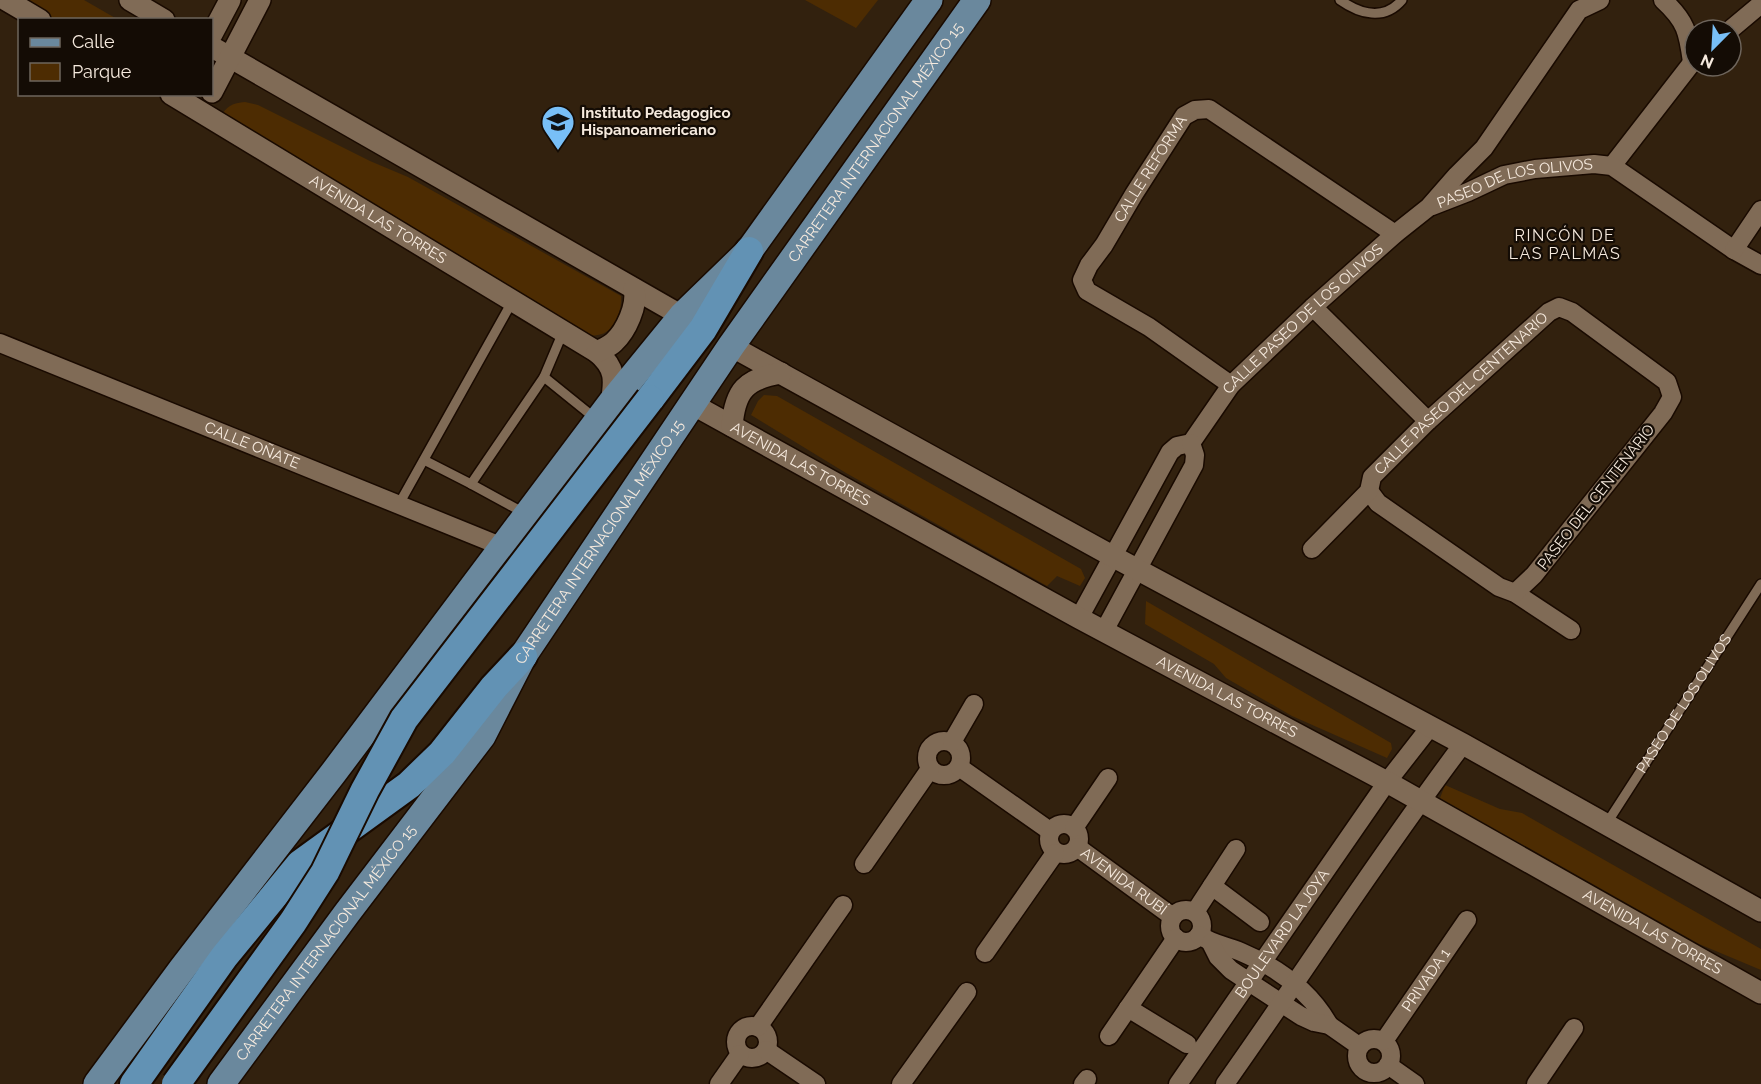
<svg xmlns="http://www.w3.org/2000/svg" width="1761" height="1084" font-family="Raleway,sans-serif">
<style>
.green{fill:#4d2c02}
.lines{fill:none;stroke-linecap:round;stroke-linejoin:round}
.service-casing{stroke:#190a00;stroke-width:12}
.minor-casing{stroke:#190a00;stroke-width:21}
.tertiary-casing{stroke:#190a00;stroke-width:24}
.primary-casing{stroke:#190a00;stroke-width:30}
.trunk-casing{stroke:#190a00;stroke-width:32}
.service{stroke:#806b56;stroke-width:9}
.minor{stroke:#806b56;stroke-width:18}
.tertiary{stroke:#806b56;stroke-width:21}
.primary{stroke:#6a889d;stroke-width:27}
.trunk{stroke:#6292b4;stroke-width:28}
.trunk-bridge-casing{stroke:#190a00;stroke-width:32;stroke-linecap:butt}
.trunk-bridge{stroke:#6292b4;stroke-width:28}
.labels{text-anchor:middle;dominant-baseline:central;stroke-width:4.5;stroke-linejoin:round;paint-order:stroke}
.poi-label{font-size:15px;font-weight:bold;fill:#f6eade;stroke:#140c05;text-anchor:start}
.street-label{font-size:15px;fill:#f6eade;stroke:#140c05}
.neighbourhood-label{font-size:16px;letter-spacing:1.5px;fill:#f6eade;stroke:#140c05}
</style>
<rect width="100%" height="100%" fill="#32210e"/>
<g class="green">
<path d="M1,0H84L117,19H37Z"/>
<path d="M805,0H878L856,28Z"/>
<path d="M245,102L258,105L370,161L408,177L621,296C622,311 615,333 598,335C587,337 573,333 563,332L221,118C225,106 233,103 245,102Z"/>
<path d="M764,395L777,396L1081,569L1085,578L1080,586L1057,576L1047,586L846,473L751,415L758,401Z"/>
<path d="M1146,601L1391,743L1392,749L1387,758L1292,716L1226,678L1214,664L1145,624Z"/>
<path d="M1445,785L1500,809L1522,813L1761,949V970L1699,944L1440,798Z"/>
</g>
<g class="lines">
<defs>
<g id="service">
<path d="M1340,0C1360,14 1384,21 1402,0"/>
<path d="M544,377L596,419"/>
<path d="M424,460L471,484"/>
<path d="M399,504L512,302"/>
<path d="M526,514L471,484L544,377L563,332"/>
<path id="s1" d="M1607,823L1761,584"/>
</g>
<g id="minor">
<path d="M1663,0C1686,21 1688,32 1692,62"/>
<path d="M1730,30L1761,4"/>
<path d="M1612,166L1695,59"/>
<path id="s2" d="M1432,206L1468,192L1504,175L1535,169L1594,164L1612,166L1734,250L1761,265"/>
<path d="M1734,250L1761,210"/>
<path d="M1313,307L1428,421"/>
<path id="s3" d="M0,343L503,547"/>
<path id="s4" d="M1231,385L1149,327L1087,291L1082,280L1089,265L1104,245L1134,194L1184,116L1195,110L1209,109L1395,234"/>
<path d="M1369,491L1378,503L1499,587L1515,593L1571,630"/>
<path id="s5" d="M1312,549L1369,491L1372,477L1428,421L1549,312L1559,307L1572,312L1667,382L1672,397L1663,413L1534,575L1515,593"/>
<path id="s6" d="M1079,618L1170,452L1177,446L1191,443L1231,385L1313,307L1395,234L1429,207L1457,175L1484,148L1579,10L1600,0"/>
<path d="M1104,631L1194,465L1195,455L1191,443"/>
<circle cx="944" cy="758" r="17"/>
<path d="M952,742L974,704"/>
<path d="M959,767L1050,831"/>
<circle cx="1064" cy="839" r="15"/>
<path d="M1074,828L1108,778"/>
<path id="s7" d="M1077,847L1173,917"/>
<path d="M864,864L930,769"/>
<path d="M1212,886L1260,922"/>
<circle cx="1186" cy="926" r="16"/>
<path d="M1195,912L1236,849"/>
<path d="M1199,935C1214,945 1225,945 1241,952C1276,967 1310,991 1329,1025"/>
<path d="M1211,943L1218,957L1231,970L1249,982L1301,1016L1314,1022L1329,1025L1359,1046"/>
<path d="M985,953L1055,853"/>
<path d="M1128,1008L1187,1044"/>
<circle cx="752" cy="1042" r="16"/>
<path d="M758,1027L843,905"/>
<path d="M1109,1036L1176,938"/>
<circle cx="1374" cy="1056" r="17"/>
<path id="s8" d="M1384,1041L1467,920"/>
<path d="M766,1050L816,1084"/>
<path d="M1388,1065L1415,1084"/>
<path d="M719,1084L740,1054"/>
<path d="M901,1084L967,992"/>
<path d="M1083,1084L1087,1079"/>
<path id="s9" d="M1178,1084L1387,782L1430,727"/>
<path d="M1225,1084C1305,971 1380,854 1463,744"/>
<path d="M1536,1084L1574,1028"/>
</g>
<g id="tertiary">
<path d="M6,0L40,20"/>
<path d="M130,0L164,20"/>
<path d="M212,34L230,0"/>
<path d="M212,47L682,316"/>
<path d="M212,92L260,0"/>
<path id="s10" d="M171,94L597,352C616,368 615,380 611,403"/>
<path d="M731,346L1114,557L1463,744L1761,911"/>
<path d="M597,352C602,349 609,347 614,342C626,331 638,305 634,289"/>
<path id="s11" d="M692,404L1079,618L1387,782L1761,993"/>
<path d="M732,426C735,390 746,379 781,373"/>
</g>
<g id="primary">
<path d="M97,1084L182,969L334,772L611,403L682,316L749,251L929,0"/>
<path id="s12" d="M221,1084L347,913L482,736L523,656L731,346L977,0"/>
</g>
<g id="trunk">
<path d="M650,399L703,329L749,251"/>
<path d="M134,1084L224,957L300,864L409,785L442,753L494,687L523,656"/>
</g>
</defs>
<use href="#service" class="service-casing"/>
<use href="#minor" class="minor-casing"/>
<use href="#tertiary" class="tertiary-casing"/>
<use href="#primary" class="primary-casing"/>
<use href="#trunk" class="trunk-casing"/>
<use href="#service" class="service"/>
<use href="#minor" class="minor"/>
<use href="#tertiary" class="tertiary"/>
<use href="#primary" class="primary"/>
<use href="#trunk" class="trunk"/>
<defs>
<path id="trunk-bridge" d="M176,1084L293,922L325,872L365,790L404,719L650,399"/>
</defs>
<use href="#trunk-bridge" class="trunk-bridge-casing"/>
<use href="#trunk-bridge" class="trunk-bridge"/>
</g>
<defs>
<symbol id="school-pin" viewBox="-11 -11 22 30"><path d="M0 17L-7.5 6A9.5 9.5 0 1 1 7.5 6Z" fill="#78bff7" stroke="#140c05"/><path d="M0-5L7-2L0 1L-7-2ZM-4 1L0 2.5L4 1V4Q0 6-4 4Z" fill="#111"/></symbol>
</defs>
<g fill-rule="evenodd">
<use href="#school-pin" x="539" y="103" width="38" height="52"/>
</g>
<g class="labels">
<g class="poi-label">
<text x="581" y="113">Instituto Pedagogico<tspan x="581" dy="17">Hispanoamericano</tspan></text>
</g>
<g class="street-label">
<text stroke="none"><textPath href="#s12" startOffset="1148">CARRETERA INTERNACIONAL MÉXICO 15</textPath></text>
<text stroke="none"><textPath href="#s4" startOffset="315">CALLE REFORMA</textPath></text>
<text stroke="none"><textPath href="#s2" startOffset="87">PASEO DE LOS OLIVOS</textPath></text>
<text stroke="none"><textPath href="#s10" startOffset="242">AVENIDA LAS TORRES</textPath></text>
<text stroke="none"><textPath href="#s6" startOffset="381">CALLE PASEO DE LOS OLIVOS</textPath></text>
<text stroke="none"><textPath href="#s5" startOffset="218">CALLE PASEO DEL CENTENARIO</textPath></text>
<text stroke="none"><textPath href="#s3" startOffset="272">CALLE OÑATE</textPath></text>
<text stroke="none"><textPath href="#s11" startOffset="124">AVENIDA LAS TORRES</textPath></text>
<text transform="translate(1596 497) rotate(-52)">PASEO DEL CENTENARIO</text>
<text stroke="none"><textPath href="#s12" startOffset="662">CARRETERA INTERNACIONAL MÉXICO 15</textPath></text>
<text stroke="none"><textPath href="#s11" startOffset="610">AVENIDA LAS TORRES</textPath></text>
<text stroke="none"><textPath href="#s1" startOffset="142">PASEO DE LOS OLIVOS</textPath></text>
<text stroke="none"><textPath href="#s7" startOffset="58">AVENIDA RUBÍ</textPath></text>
<text stroke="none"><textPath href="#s11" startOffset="1096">AVENIDA LAS TORRES</textPath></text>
<text stroke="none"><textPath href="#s9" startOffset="183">BOULEVARD LA JOYA</textPath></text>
<text stroke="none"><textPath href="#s12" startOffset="176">CARRETERA INTERNACIONAL MÉXICO 15</textPath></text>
<text stroke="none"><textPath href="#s8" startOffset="74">PRIVADA 1</textPath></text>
</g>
<g class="neighbourhood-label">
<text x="1565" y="235">RINCÓN DE<tspan x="1565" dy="18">LAS PALMAS</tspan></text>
</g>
</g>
<rect x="18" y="18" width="195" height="78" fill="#140c05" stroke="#6e655c" stroke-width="1.5"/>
<rect x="30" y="38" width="30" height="9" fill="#6a889d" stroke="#6e655c" stroke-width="1.5"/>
<text x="72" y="48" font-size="18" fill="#f6eade">Calle</text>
<rect x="30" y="63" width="30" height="18" fill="#4d2c02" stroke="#6e655c" stroke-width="1.5"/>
<text x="72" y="78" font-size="18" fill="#f6eade">Parque</text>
<g transform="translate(1713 48) rotate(204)"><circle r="28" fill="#140c05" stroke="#6e655c" stroke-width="1.5"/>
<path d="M0-4.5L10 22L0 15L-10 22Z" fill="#78bff7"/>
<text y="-9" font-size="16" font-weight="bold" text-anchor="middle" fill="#f6eade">N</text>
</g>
</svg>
